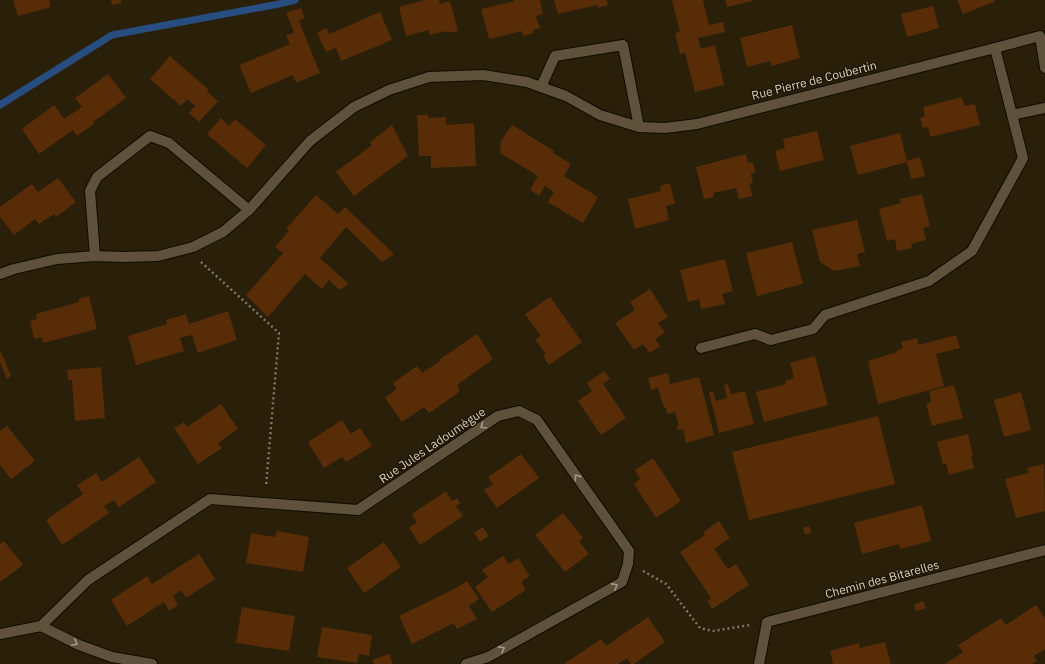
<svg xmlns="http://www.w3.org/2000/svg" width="1045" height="664" font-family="'IBM Plex Sans',sans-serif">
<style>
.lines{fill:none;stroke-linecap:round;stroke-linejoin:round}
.stream{stroke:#274d81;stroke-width:7}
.building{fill:#572c07}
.minor-casing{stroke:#120900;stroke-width:12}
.path{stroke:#7f7766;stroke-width:2.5;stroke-dasharray:2 3;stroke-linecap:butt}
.minor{stroke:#5e523c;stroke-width:10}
.oneway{stroke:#a19887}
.labels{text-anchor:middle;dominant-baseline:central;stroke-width:3;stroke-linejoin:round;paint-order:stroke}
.street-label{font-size:12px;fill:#d8d2c5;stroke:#201603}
</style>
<rect width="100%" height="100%" fill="#2a200a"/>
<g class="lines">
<path class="stream" d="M0,105L112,35L279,4L295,0"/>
</g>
<g class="building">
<path d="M13,0H49L51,7L18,16Z"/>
<path d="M111,0H121L122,3L112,5Z"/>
<path d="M425,0H439L440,4L450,1L458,31L447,33V31L430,35L428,30L406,36L399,7Z"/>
<path d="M514,0H540L543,14L536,16L540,28L533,30V33L523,36L522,31L489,39L481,9L515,1Z"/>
<path d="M554,0H607L608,5L598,8L597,5L558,14Z"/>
<path d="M672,0H703L709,25L723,22L725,32L698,38L701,49L715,45L724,85L695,92L685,53L680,54L675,33L680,32Z"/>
<path d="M725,0H752V1L727,7Z"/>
<path d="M957,0H994V2L963,14Z"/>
<path d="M933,6L939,28L907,37L901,14Z"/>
<path d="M301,8L305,18L299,21L320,73L296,83L293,75L251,93L239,65L290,44L286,36L294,32L286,13Z"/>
<path d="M380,12L392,40L341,61L336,48L326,52L317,33L327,28L329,34Z"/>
<path d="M792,25L800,58L772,66L770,61L747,67L740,38Z"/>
<path d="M170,56L209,90L207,92L218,101L199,122L189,113L195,106L187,99L181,106L150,79Z"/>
<path d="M108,74L126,98L93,122L95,123L77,136L73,130L39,154L22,129L54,105L64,119L82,107L75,98Z"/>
<path d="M962,97L965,106L975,104L980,125L930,137L928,127L923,128L920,118L925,117L923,107Z"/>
<path d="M417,115H428V118L446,117V125L474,123L476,166L431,168V156H419Z"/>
<path d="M221,118L229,126L235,119L266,145L247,168L207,134Z"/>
<path d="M392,125L408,156L354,196L336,172L372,145L370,142Z"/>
<path d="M512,125L554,151L553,153L571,164L564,176L598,197L583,223L548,202L554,192L545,186L539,196L530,190L538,176L500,153L501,141Z"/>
<path d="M817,131L824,160L780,171L775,151L785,148L783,139Z"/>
<path d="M900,133L907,161L920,157L925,176L911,179L907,162L858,175L850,146Z"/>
<path d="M746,154L748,163L753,162L755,172L751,174L753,183L749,184L753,196L739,199L736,188L713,193L714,197L704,199L696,167Z"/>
<path d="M58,178L76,202L56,217L54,214L39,224L35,219L14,235L0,217V207L32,184L38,192Z"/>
<path d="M670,183L675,204L666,206L669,220L635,229L628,199L661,191L660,186Z"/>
<path d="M922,194L930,226L923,228L926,240L911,244L912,248L897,251L895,239L887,241L879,209L901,203L900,199Z"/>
<path d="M316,195L338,214L345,207L394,254L382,262L346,227L320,258L349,284L340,290L329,280L322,289L305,274L268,317L246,295L283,253L275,247L289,231L286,229Z"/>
<path d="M857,220L865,252L857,254L860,266L834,271L820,262L812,230Z"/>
<path d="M792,242L803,284L757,296L746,253Z"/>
<path d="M725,259L733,291L722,294L725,304L701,309L699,299L688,302L680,270Z"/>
<path d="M650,289L668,317L658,323L665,332L655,339L660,346L650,353L643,344L634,350L615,323L635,310L630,302Z"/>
<path d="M89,296L97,329L43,343L42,337L34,339L30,321L37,319L36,314L79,302V299Z"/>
<path d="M550,297L582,342L549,365L543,356L546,354L535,340L541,336L525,314Z"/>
<path d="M228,311L237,340L198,353L192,335L180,338L184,351L136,365L128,336L167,324L166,320L186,314L189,324Z"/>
<path d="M477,334L493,359L457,385L460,391L444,403L429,413L424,407L402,422L385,398L397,389L393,383L417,366L422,373L440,361L439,360Z"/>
<path d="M956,335L960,348L936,354L944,386L878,404L868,361L897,352L896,351L903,348L901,342L917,338L919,345Z"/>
<path d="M1,352L11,376L7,379L0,362V353Z"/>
<path d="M815,356L828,405L764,422L756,392L786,384L785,381L794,378L790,363Z"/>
<path d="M101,367L105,418L75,421L72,380H68L67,370Z"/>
<path d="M604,371L610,379L603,384L626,418L601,435L578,401L592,391L587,383Z"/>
<path d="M668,373L670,384L699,377L714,435L686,443L683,429L678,430L677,426H679L675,412L667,414L666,408H664L658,388L651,390L648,378Z"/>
<path d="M728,384L731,394L745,391L754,424L719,433L709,392L713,391L716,401L727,398L724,385Z"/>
<path d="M954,385L963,418L932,426L926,404L931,402L929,391Z"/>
<path d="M1021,392L1031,430L1004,437L994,400Z"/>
<path d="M221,404L238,429L218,443L222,448L198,464L174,428L184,422L187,427Z"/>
<path d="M878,416L895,484L749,520L732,452Z"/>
<path d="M342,420L351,434L360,428L372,446L346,462L342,457L324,468L308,442Z"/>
<path d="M7,426L35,461L11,479L0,465V431Z"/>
<path d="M968,434L973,456H971L974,468L949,475L946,463L943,464L937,442Z"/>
<path d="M521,454L539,478L497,508L484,490L493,484L488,477Z"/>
<path d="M139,457L156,482L119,507L114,500L104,506L109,513L62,545L46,520L83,494L77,485L96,473L102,482Z"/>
<path d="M653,458L681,501L656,518L634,484L640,479L635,470Z"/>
<path d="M1044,464L1045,511L1016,518L1005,479L1028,473L1027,468Z"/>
<path d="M446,491L452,501L457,498L460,503L456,506L463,516L420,545L409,528L417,522L412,514Z"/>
<path d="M922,505L931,541L900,549L899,544L862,554L854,523Z"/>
<path d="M563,513L583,538L579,541L589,554L565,572L535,535Z"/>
<path d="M719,521L730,538L714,549L728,569L736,564L749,585L712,609L707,601L711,598L680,552L705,535L703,532Z"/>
<path d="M809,526L811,533L805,535L803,528Z"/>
<path d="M483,527L489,536L480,542L474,533Z"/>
<path d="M277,531L309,537L303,572L246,563L251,533L275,537Z"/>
<path d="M4,541L23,565L0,582V544Z"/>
<path d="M384,542L401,567L364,593L347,568Z"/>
<path d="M199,554L215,579L186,598L181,590L173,596L178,605L169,611L164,602L127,626L111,600L147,576L152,584Z"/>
<path d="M503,556L509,564L518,558L530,576L521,582L526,590L492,612L475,587L488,577L482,570Z"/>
<path d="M467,581L479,599L469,606L477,619L457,629L454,623L412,644L399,616L456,588Z"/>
<path d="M923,601L926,608L916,611L914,605Z"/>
<path d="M1036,605L1045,619V649L1034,656L1037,661L1032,664H945L963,652L958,645L968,639L1001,618L1006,625Z"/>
<path d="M242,607L295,616L289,651L236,643Z"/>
<path d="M648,617L665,642L634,664H631L627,658L618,664H564L601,639L606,646Z"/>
<path d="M322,627L372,635L369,656L359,654L357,663L317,657Z"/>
<path d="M885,642L891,664H833L830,651L859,643L860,648Z"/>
<path d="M389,654L393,664H374L372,660Z"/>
</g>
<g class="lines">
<defs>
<g id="minor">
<path d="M541,87L555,56L623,45L639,127"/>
<path d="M1012,115L1045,108"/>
<path d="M95,256L90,191L97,177L150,136L169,143L249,210"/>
<path d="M0,274L14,269L57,259L95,256L123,257L158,256L193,247L223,232L249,210L310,141L354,107L389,90L429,77L483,75L527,82L566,96L600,115L639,127L665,128L697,124L995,48"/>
<path d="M701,348L755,334L771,340L813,329L825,315L929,281L972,251L1023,158L995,48L1040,36L1045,68"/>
<path d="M41,626L79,645L112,657L152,664"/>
<path d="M0,634L41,626L88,580L210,499L358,510L498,416L519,411L537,420L629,551L628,564L622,582L488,657L466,664"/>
<path d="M759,664L767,622L1045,550"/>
</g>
</defs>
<use href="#minor" class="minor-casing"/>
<g class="path">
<path d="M201,262L279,333L266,486"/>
<path d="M643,571L666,584L700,628L713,631L750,625"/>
</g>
<use href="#minor" class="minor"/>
</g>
<defs><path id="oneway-chevron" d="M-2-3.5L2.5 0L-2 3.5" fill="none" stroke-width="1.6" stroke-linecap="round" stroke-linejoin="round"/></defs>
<g class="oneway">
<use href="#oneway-chevron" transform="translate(483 426) rotate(146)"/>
<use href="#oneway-chevron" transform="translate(577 477) rotate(-125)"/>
<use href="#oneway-chevron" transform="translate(615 586) rotate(-29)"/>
<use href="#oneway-chevron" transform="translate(75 643) rotate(25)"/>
<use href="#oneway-chevron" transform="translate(502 649) rotate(-29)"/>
</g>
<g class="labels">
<g class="street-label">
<text transform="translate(814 80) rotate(-14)">Rue Pierre de Coubertin</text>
<text transform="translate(432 445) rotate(-34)">Rue Jules Ladoumègue</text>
<text transform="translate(882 579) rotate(-15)">Chemin des Bitarelles</text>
</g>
</g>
</svg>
